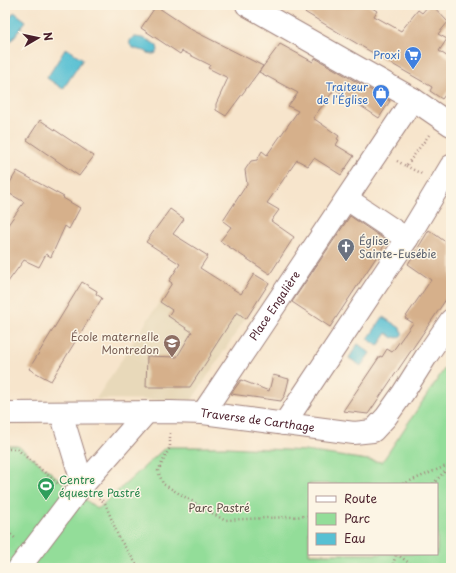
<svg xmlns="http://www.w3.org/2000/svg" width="456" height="573" font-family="'Playpen Sans',sans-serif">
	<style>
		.built { fill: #e8d9ba }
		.green { fill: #93dd99; stroke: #6e7e62; fill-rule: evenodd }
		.water { fill: #57c0d3; stroke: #50707f }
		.building { fill: #d6b08b }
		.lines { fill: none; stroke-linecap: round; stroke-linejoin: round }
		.minor-casing { stroke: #a0827c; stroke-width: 24 }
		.path { stroke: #a0827c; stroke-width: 2.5; stroke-dasharray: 1 3; stroke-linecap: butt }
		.minor { stroke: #fff; stroke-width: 22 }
		.labels { text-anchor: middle; stroke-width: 3; stroke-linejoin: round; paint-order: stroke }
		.shop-label { font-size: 11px; fill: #366cbe; stroke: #fcf5e5; text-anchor: end }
		.worship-label { font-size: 11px; fill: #5b616d; stroke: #fcf5e5; text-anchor: start }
		.street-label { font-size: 11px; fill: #4a1f2b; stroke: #fcf5e5 }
		.education-label { font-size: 11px; fill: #785e54; stroke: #fcf5e5; text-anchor: end }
		.leisure-label { font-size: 11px; fill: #27864d; stroke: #fcf5e5; text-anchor: start }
		.park-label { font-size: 11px; fill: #5c4e46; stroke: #fcf5e5 }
	</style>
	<rect width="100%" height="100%" fill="#fcf5e5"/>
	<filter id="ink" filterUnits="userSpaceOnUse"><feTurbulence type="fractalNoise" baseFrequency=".025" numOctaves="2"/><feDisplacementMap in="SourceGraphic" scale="8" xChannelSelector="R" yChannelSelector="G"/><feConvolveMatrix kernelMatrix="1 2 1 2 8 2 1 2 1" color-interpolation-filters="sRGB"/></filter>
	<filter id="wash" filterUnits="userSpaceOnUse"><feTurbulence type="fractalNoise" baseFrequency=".012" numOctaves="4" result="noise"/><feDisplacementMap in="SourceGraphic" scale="16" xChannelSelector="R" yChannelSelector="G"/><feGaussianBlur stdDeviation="0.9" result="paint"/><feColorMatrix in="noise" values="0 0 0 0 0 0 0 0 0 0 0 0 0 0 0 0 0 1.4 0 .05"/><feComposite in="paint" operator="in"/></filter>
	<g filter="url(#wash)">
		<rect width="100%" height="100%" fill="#f7e5cc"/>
		<path class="built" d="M 181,269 L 247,316 L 192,400 L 96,399 Z"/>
		<path class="green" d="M 451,359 L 451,568 L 5,568 L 5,446 L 18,446 L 76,493 L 98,509 L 166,447 L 227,447 L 305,451 L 382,462 ZM 309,484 L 437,484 L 437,554 L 309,554 Z"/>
		<path class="water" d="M 14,12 L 26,21 L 8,45 L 5,42 L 5,25 Z
			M 133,37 C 142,37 150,40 157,46 L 158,51 C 154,56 150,54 145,51 C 138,50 123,47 133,37 Z
			M 66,48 L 83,59 L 63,89 L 47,78 Z
			M 383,317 L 400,328 L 400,329 L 402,332 L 402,335 L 398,338 L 394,337 L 393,338 L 387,333 L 378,346 L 368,339 Z
			M 358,344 L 370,353 L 361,366 L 349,358 Z"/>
		<g id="blocks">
			<path class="building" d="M 293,5 L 367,5 L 377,11 L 374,16 L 401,31 L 418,10 L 422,13 L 429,5 L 432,5 L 448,22 L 438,34 L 447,39 L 439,51 L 451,59 L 451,87 L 442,99 L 430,91 L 432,87 L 361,46 Z
				M 156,6 L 192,30 L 263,66 L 226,116 L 216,110 L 216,104 L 228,78 L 208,68 L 210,65 L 182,51 L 180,54 L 141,28 Z
				M 280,44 L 313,62 L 315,58 L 390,101 L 379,118 L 335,89 L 313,118 L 339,136 L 337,139 L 339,140 L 336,145 L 354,156 L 341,175 L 314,158 L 308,166 L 297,160 L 267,203 L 279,210 L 271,221 L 294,237 L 270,274 L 220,241 L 231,227 L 223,221 L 247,184 L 245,170 L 251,161 L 257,160 L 262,151 L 267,155 L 298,111 L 288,106 L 298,93 L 259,72 Z
				M 40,120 L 94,156 L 79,176 L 27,140 Z
				M 17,171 L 64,197 L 63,198 L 80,208 L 69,229 L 65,226 L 51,257 L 46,254 L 39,267 L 24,260 L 5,286 L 5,229 L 24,202 L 5,191 Z
				M 170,209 L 184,219 L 173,234 L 208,256 L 200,268 L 241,294 L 254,274 L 269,283 L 246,319 L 237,312 L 210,354 L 211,355 L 190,387 L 146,387 L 147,356 L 177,357 L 192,332 L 168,316 L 172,310 L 160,302 L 172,283 L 169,281 L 180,264 L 146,242 Z
				M 350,216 L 387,241 L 330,327 L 292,302 Z
				M 429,230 L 451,246 L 451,292 L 368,414 L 343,411 L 380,356 L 382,357 L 387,349 L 392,352 L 413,323 L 405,318 L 431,280 L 408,264 Z
				M 82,282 L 97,291 L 96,294 L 102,298 L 51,381 L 29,369 Z
				M 273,375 L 289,379 L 285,395 L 281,401 L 231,394 L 241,380 L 269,391 Z"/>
		</g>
	</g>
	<g filter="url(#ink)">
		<use href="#blocks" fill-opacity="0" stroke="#a0827c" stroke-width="1"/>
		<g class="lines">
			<defs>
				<g id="minor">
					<path d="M 247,5 L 413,99 L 451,125"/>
					<path d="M 347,199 L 407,239"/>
					<path id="s1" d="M 5,413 L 170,412 L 203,413 L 354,433 L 373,431 L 386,417 L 403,393 L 427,355 L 451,320"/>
					<path d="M 61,413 L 83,485"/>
					<path id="s2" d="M 203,413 L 413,99"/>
					<path d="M 284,424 L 407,239 L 451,166"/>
					<path d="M 19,568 L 76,493 L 146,413"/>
				</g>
			</defs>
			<use href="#minor" class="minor-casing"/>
			<path class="path" d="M 397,161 L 406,166 L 429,135
				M 406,166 L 422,174
				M 170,433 L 170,447 L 158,471 L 163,484 L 224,520 L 309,516
				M 5,449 L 17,449 L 58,484
				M 403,484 L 451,464
				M 433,484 L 443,473 L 451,468
				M 99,498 L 105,503 L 119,538 L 139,568
				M 5,529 L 16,539
				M 397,554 L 409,563 L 418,568
				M 392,568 L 396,554"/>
			<use href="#minor" class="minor"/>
		</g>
	</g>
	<defs>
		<symbol id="supermarket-pin" viewBox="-11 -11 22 30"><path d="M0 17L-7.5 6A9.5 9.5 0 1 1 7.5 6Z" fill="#3f7fe0" stroke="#fcf5e5"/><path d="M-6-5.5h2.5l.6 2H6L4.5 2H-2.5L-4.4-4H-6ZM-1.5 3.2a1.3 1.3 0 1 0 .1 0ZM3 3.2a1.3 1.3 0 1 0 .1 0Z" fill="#fff"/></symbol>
		<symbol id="shop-pin" viewBox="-11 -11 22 30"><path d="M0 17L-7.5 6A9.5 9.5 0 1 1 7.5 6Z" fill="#3f7fe0" stroke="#fcf5e5"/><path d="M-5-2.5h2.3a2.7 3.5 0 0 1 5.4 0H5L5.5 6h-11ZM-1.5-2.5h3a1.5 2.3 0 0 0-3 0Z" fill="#fff"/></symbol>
		<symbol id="church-pin" viewBox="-11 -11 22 30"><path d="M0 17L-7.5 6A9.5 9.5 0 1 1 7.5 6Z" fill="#6b7280" stroke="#fcf5e5"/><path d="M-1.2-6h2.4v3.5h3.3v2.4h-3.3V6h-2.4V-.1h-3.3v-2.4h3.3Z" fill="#fff"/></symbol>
		<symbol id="school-pin" viewBox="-11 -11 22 30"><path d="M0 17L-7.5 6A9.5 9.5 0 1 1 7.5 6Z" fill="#8d6e63" stroke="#fcf5e5"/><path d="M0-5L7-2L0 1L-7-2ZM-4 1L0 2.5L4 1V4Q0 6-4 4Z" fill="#fff"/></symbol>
		<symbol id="stadium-pin" viewBox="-11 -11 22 30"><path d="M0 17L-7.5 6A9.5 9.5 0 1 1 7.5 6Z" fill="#2e9e5b" stroke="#fcf5e5"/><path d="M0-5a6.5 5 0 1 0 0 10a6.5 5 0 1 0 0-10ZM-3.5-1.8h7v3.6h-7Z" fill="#fff"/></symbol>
	</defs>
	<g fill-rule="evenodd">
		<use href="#supermarket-pin" x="403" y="45" width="20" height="27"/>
		<use href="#shop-pin" x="371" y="83" width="20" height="27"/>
		<use href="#church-pin" x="336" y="237" width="20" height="27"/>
		<use href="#school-pin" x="162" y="333" width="20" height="27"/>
		<use href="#stadium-pin" x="36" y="476" width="20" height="27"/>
	</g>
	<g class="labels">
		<g class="shop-label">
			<text x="400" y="59">Proxi</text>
			<text x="368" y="91">Traiteur<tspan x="368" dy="13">de l'Église</tspan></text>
		</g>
		<g class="worship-label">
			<text x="359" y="245">Église<tspan x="359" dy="13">Sainte-Eusébie</tspan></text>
		</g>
		<g class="street-label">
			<text dy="4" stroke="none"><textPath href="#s2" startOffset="129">Place Engalière</textPath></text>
			<text dy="4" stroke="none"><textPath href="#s1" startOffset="253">Traverse de Carthage</textPath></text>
		</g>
		<g class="education-label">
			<text x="159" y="341">École maternelle<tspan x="159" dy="13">Montredon</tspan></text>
		</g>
		<g class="leisure-label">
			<text x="59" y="484">Centre<tspan x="59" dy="13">équestre Pastré</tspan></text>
		</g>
		<g class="park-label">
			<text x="219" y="512">Parc Pastré</text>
		</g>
	</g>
	<rect width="456" height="573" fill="none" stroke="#fcf5e5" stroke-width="20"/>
	<rect x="308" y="483" width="130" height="72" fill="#fcf5e5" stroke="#b59f9b"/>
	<rect x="316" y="496" width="20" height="6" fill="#ffffff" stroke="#b59f9b"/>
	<text x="344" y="503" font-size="12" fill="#4a1f2b">Route</text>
	<rect x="316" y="513" width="20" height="12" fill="#93dd99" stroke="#b59f9b"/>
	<text x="344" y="523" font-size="12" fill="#4a1f2b">Parc</text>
	<rect x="316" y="533" width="20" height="12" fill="#57c0d3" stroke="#b59f9b"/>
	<text x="344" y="543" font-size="12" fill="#4a1f2b">Eau</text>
	<g transform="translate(38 38) rotate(81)" stroke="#fcf5e5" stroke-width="3" paint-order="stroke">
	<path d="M0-3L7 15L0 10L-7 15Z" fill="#4a1f2b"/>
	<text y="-6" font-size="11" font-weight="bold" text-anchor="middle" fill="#4a1f2b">N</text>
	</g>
</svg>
